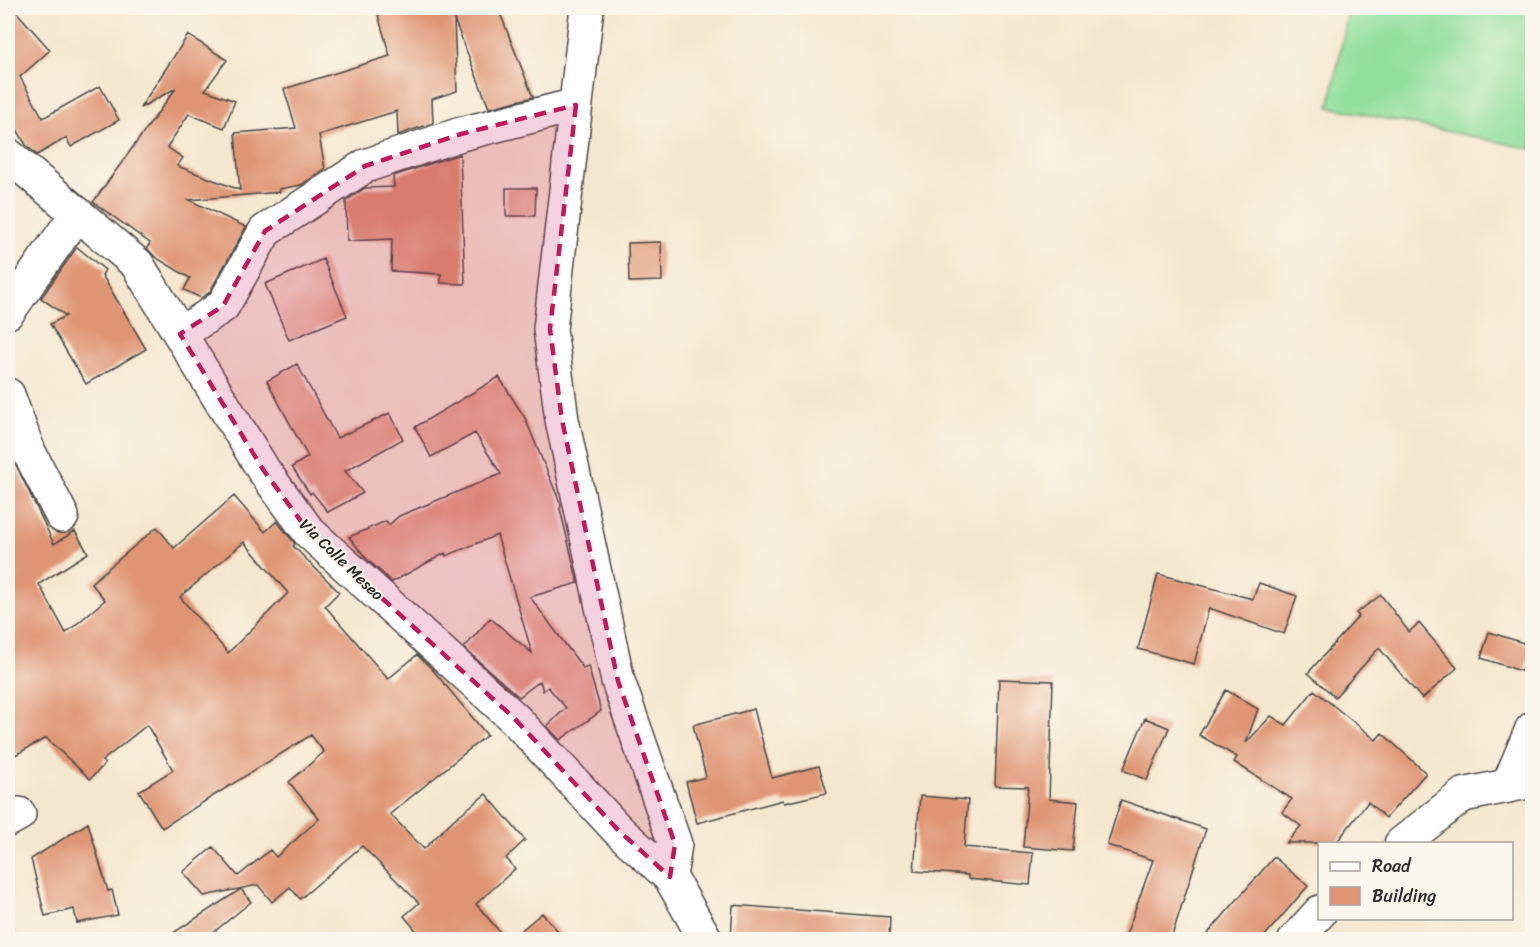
<svg xmlns="http://www.w3.org/2000/svg" width="1540" height="947" font-family="Sriracha,sans-serif">
	<style>
		.pitch { fill: #92df9c; stroke: #5e8564; stroke-width: 1.5 }
		.building { fill: #df9573; fill-rule: evenodd }
		.lines { fill: none; stroke-linecap: round; stroke-linejoin: round }
		.minor-casing { stroke: #494744; stroke-width: 36 }
		.tertiary-casing { stroke: #494744; stroke-width: 36 }
		.minor { stroke: #fff; stroke-width: 33 }
		.tertiary { stroke: #fff; stroke-width: 33 }
		.marked { fill: #c2185b; fill-opacity: 0.2; stroke: #c2185b; stroke-width: 4.5; stroke-dasharray: 12 8; stroke-linejoin: round }
		.labels { text-anchor: middle; stroke-width: 4.5; stroke-linejoin: round; paint-order: stroke }
		.street-label { font-size: 16px; fill: #2b2b2b; stroke: #fbf7ec }
	</style>
	<rect width="100%" height="100%" fill="#fbf7ec"/>
	<filter id="ink" filterUnits="userSpaceOnUse"><feTurbulence type="fractalNoise" baseFrequency=".0167" numOctaves="2"/><feDisplacementMap in="SourceGraphic" scale="12" xChannelSelector="R" yChannelSelector="G"/><feConvolveMatrix kernelMatrix="1 2 1 2 8 2 1 2 1" color-interpolation-filters="sRGB"/></filter>
	<filter id="wash" filterUnits="userSpaceOnUse"><feTurbulence type="fractalNoise" baseFrequency=".008" numOctaves="4" result="noise"/><feDisplacementMap in="SourceGraphic" scale="24" xChannelSelector="R" yChannelSelector="G"/><feGaussianBlur stdDeviation="1.35" result="paint"/><feColorMatrix in="noise" values="0 0 0 0 0 0 0 0 0 0 0 0 0 0 0 0 0 1.4 0 .05"/><feComposite in="paint" operator="in"/></filter>
	<g filter="url(#wash)">
		<rect width="100%" height="100%" fill="#f4e7cf"/>
		<path class="pitch" d="M 1349,8 L 1532,8 L 1532,149 L 1329,107 Z"/>
		<g id="blocks">
			<path class="building" d="M 8,8 L 13,8 L 50,50 L 20,77 L 43,118 L 100,86 L 119,120 L 71,147 L 66,138 L 37,155 L 26,145 L 8,114 Z
				M 403,8 L 498,8 L 533,97 L 489,108 L 454,19 L 457,91 L 432,99 L 433,123 L 398,135 L 397,111 L 319,135 L 325,169 L 301,185 L 279,189 L 280,192 L 189,200 L 246,227 L 209,293 L 201,298 L 184,290 L 190,278 L 155,257 L 147,248 L 150,243 L 93,202 L 176,88 L 140,108 L 188,35 L 227,60 L 205,90 L 235,101 L 224,128 L 189,114 L 167,147 L 183,158 L 177,166 L 240,190 L 235,133 L 296,128 L 284,89 L 390,56 L 378,15 Z
				M 460,154 L 465,284 L 441,283 L 441,274 L 391,271 L 392,239 L 347,241 L 346,201 L 365,188 L 394,187 L 393,176 Z
				M 506,188 L 536,188 L 535,216 L 506,216 Z
				M 661,242 L 662,281 L 629,282 L 628,243 Z
				M 77,247 L 105,270 L 102,275 L 146,349 L 86,384 L 50,324 L 66,316 L 41,298 Z
				M 323,259 L 347,316 L 289,340 L 265,284 Z
				M 297,364 L 337,438 L 390,413 L 403,439 L 345,471 L 363,493 L 328,512 L 312,492 L 310,494 L 292,467 L 308,457 L 267,381 Z
				M 499,377 L 525,418 L 561,505 L 560,509 L 578,583 L 530,597 L 583,668 L 588,666 L 601,711 L 560,740 L 547,726 L 566,708 L 548,687 L 543,691 L 540,681 L 519,697 L 464,648 L 490,618 L 532,653 L 497,535 L 446,556 L 445,553 L 392,582 L 367,559 L 349,537 L 386,521 L 389,525 L 399,516 L 501,474 L 475,433 L 431,457 L 415,427 Z
				M 8,448 L 54,544 L 75,531 L 88,553 L 39,584 L 66,633 L 105,600 L 91,583 L 157,527 L 174,548 L 234,496 L 265,532 L 277,521 L 295,544 L 293,546 L 339,592 L 325,606 L 388,679 L 417,655 L 432,669 L 487,735 L 390,814 L 424,849 L 453,820 L 486,794 L 525,840 L 506,858 L 515,869 L 476,904 L 506,939 L 423,939 L 404,916 L 419,903 L 362,846 L 300,899 L 290,887 L 272,902 L 258,885 L 204,896 L 183,872 L 213,847 L 238,876 L 270,850 L 276,857 L 319,819 L 289,782 L 324,752 L 311,735 L 162,828 L 139,791 L 173,770 L 147,725 L 102,761 L 105,764 L 90,779 L 46,738 L 8,759 ZM 244,542 L 288,593 L 228,653 L 180,597 Z
				M 1158,574 L 1253,599 L 1259,583 L 1297,596 L 1284,634 L 1209,608 L 1194,664 L 1138,649 Z
				M 1381,595 L 1409,632 L 1419,623 L 1457,668 L 1422,699 L 1379,648 L 1335,697 L 1308,673 L 1359,616 L 1356,613 Z
				M 1489,632 L 1533,646 L 1524,672 L 1481,658 Z
				M 999,679 L 1053,681 L 1049,799 L 1078,802 L 1073,851 L 1023,847 L 1028,787 L 995,786 Z
				M 1226,690 L 1258,709 L 1246,743 L 1271,716 L 1286,725 L 1314,690 L 1376,740 L 1382,733 L 1426,773 L 1386,818 L 1368,802 L 1336,843 L 1286,843 L 1301,826 L 1282,812 L 1292,799 L 1234,762 L 1237,757 L 1199,735 Z
				M 754,709 L 772,778 L 819,766 L 827,793 L 784,803 L 783,800 L 697,823 L 686,782 L 706,777 L 693,725 Z
				M 1145,718 L 1169,728 L 1147,780 L 1123,770 Z
				M 920,796 L 968,800 L 964,847 L 1033,853 L 1030,885 L 968,879 L 968,875 L 914,871 Z
				M 1121,800 L 1206,829 L 1171,939 L 1140,939 L 1126,935 L 1153,860 L 1107,845 Z
				M 88,823 L 108,891 L 112,890 L 118,915 L 77,923 L 74,909 L 45,916 L 31,859 Z
				M 1274,857 L 1308,886 L 1262,939 L 1203,939 Z
				M 241,889 L 251,902 L 205,939 L 164,939 Z
				M 733,905 L 890,917 L 889,939 L 731,939 Z
				M 542,913 L 565,939 L 511,939 Z"/>
		</g>
	</g>
	<g filter="url(#ink)">
		<use href="#blocks" fill-opacity="0" stroke="#494744" stroke-width="1.5"/>
		<g class="lines">
			<defs>
				<path id="minor" d="M 587,8 L 550,329 L 562,420 L 618,681 L 675,844 L 670,877
					M 8,155 L 137,264 L 264,471 L 309,532 L 514,718 L 618,830 L 670,877 L 706,940
					M 8,312 L 77,214
					M 180,334 L 223,306 L 265,231 L 365,166 L 461,134 L 576,105
					M 8,395 L 28,450 L 62,516
					M 1508,786 L 1532,729
					M 8,820 L 19,814"/>
				<path id="tertiary" d="M 1401,844 L 1463,795 L 1532,781
					M 1295,940 L 1320,912"/>
			</defs>
			<use href="#minor" class="minor-casing"/>
			<use href="#tertiary" class="tertiary-casing"/>
			<use href="#minor" class="minor"/>
			<use href="#tertiary" class="tertiary"/>
		</g>
	</g>
	<path class="marked" d="M 576,105 L 550,329 L 562,420 L 618,681 L 675,844 L 670,877 L 618,830 L 514,718 L 309,532 L 264,471 L 180,334 L 223,306 L 265,231 L 365,166 L 461,134 Z"/>
	<g class="labels">
		<g class="street-label">
			<text transform="translate(342 559) rotate(44)" y="6">Via Colle Meseo</text>
		</g>
	</g>
	<rect width="1540" height="947" fill="none" stroke="#fbf7ec" stroke-width="30"/>
	<rect x="1318" y="842" width="195" height="78" fill="#fbf7ec" stroke="#a8a59f" stroke-width="1.5"/>
	<rect x="1330" y="862" width="30" height="9" fill="#ffffff" stroke="#a8a59f" stroke-width="1.5"/>
	<text x="1372" y="872" font-size="18" fill="#2b2b2b">Road</text>
	<rect x="1330" y="887" width="30" height="18" fill="#df9573" stroke="#a8a59f" stroke-width="1.5"/>
	<text x="1372" y="902" font-size="18" fill="#2b2b2b">Building</text>
</svg>
